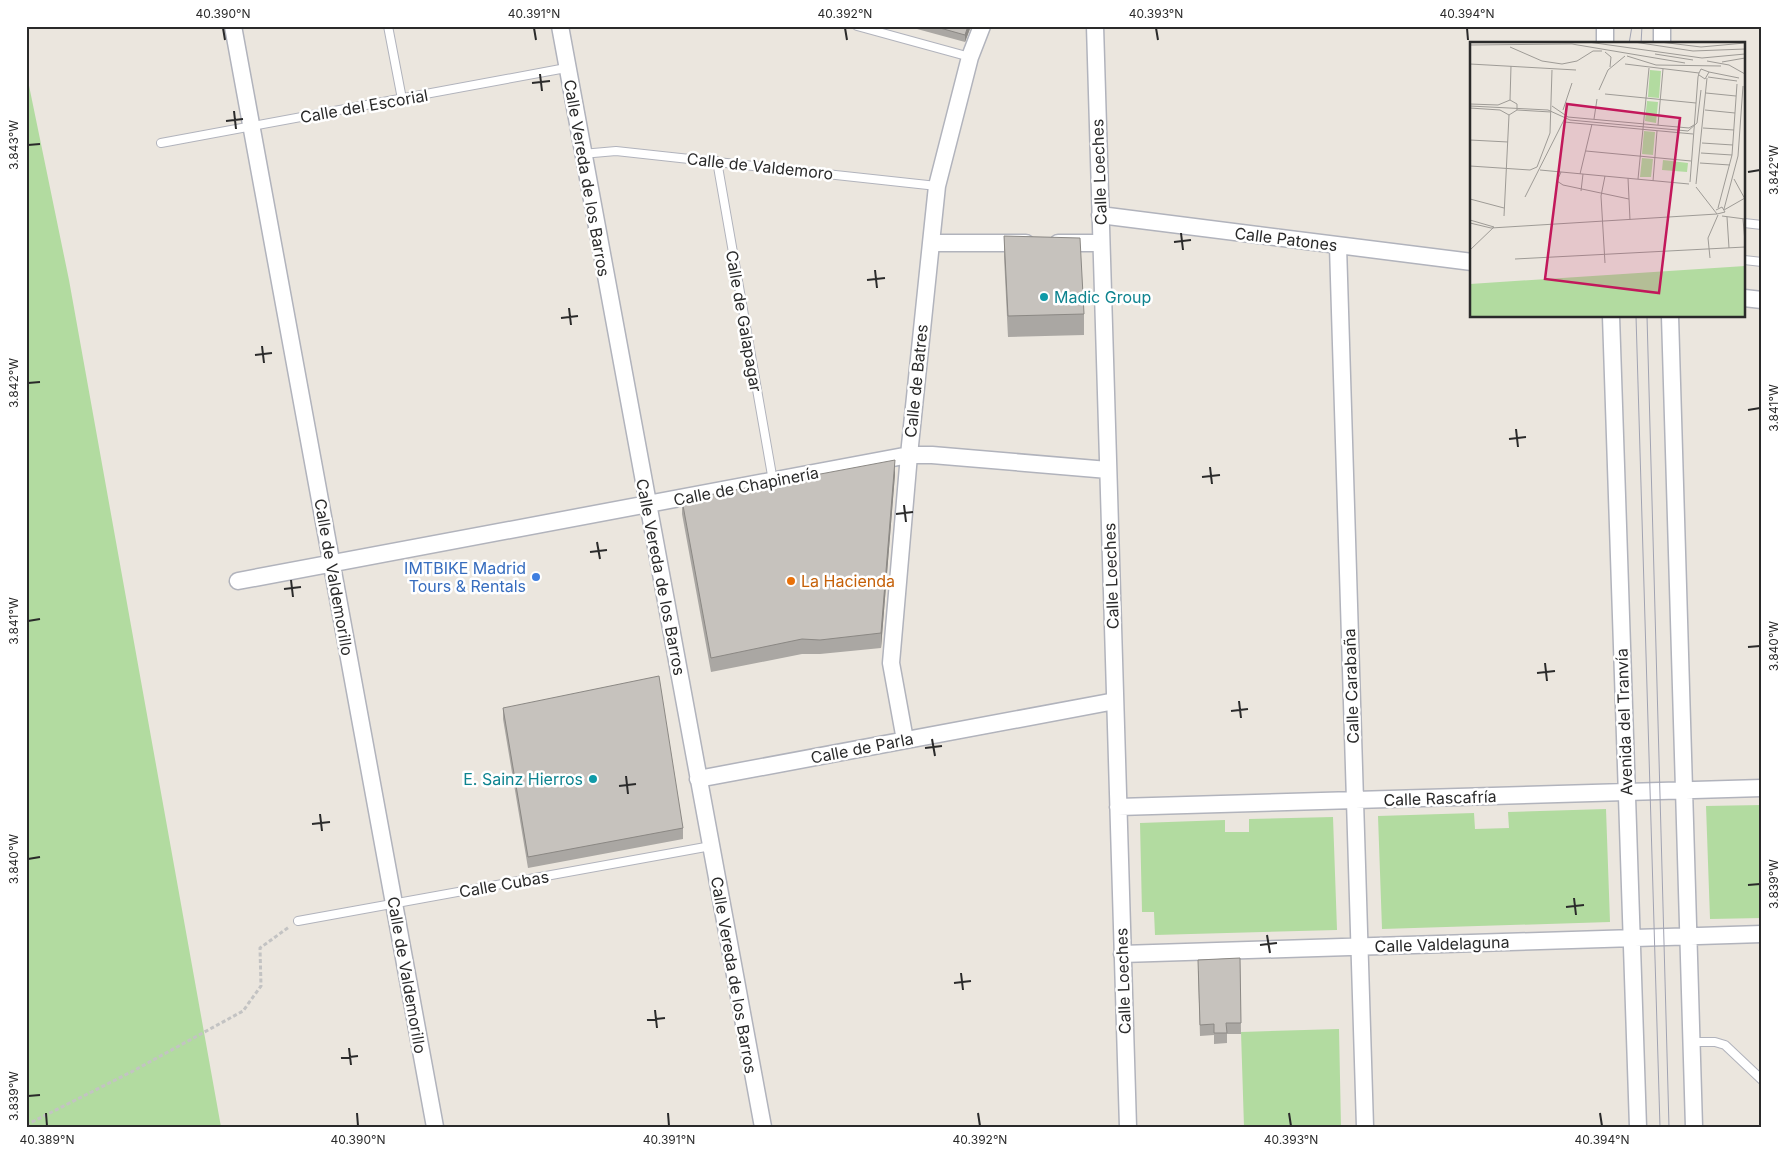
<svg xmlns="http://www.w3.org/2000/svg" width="1788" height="1153" font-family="Inter,sans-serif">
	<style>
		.green { fill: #b2dba0 }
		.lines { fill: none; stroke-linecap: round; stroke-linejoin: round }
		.lane-casing { stroke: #b1b3bc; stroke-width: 10 }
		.street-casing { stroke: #b1b3bc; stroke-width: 19 }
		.path { stroke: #c3c3c3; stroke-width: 3; stroke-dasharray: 4 2.5; stroke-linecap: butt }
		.lane { stroke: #fff; stroke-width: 8 }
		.street { stroke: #fff; stroke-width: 16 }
		.tram { stroke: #a1a3b2; stroke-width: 1 }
		.wall { fill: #aaa7a3 }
		.shaded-wall { fill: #8b8884 }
		.building { fill: #c6c2bd; stroke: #8b8884 }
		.ticks { fill: none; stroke: #2a2a2a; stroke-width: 2 }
		.culture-dot { fill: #0f9aa8; stroke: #fff; stroke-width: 2 }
		.shop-dot { fill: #3f7fe0; stroke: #fff; stroke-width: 2 }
		.food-dot { fill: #e8710a; stroke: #fff; stroke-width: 2 }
		.labels { text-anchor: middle; stroke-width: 5; stroke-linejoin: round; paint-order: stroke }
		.street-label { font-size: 16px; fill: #2a2a2a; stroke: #fff }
		.culture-label { font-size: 16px; fill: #0d838f; stroke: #fff; text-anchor: start }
		.shop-label { font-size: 16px; fill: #366cbe; stroke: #fff; text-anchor: end }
		.food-label { font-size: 16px; fill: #c56008; stroke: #fff; text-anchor: start }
		.inset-road { fill: none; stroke: #9e9b96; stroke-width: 1 }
		.view { fill: #c2185b; fill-opacity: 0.15; stroke: #c2185b; stroke-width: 2.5 }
		.inset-edge { fill: none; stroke: #2a2a2a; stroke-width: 2.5 }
		.neatline { fill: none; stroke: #2a2a2a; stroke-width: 2 }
		.ticks-label { font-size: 12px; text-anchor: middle; fill: #2a2a2a }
	</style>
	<rect width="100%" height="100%" fill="#ebe6de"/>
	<path class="green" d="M 26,71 L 69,280 L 221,1127 L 26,1127 Z
		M 1762,805 L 1762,918 L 1710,919 L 1706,806 Z
		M 1606,809 L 1610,922 L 1382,929 L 1378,816 L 1474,813 L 1475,829 L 1509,828 L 1508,812 Z
		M 1333,817 L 1337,930 L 1155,935 L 1154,912 L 1142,912 L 1140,823 L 1225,820 L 1225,832 L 1249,832 L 1249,819 Z
		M 1339,1029 L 1341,1127 L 1244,1127 L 1241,1032 Z"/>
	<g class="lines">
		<defs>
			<path id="lane" d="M 388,26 L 402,99
				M 857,26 L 970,57
				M 161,143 L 566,68
				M 582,154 L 616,151 L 937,186
				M 717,161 L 773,481
				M 1744,223 L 1762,225
				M 1744,260 L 1762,262
				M 298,921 L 711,846
				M 1691,1042 L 1715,1042 L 1725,1045 L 1762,1080"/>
			<path id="street" d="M 233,26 L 435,1127
				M 560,26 L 763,1127
				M 1095,26 L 1128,1127
				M 1605,26 L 1605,44
				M 1662,26 L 1662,44
				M 1100,215 L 1472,262
				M 931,243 L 1026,243
				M 1058,243 L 1101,243
				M 1338,246 L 1365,1127
				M 1744,298 L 1762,300
				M 1611,316 L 1638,1127
				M 1670,316 L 1694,1127
				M 238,581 L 909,455 L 932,455 L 1108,470
				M 905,740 L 891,663 L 909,455 L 931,243 L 937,186 L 970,57 L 982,26
				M 698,779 L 1115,701
				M 1118,807 L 1762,788
				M 1122,954 L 1762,934"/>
		</defs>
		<use href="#lane" class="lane-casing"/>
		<use href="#street" class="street-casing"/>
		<path class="path" d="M 26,1125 L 133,1071 L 243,1011 L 261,986 L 260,948 L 289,927"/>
		<use href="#lane" class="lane"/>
		<use href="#street" class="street"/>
		<path class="tram" d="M 1629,44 L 1632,26
			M 1641,44 L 1642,26
			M 1636,316 L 1660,1127
			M 1647,316 L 1669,1127"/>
	</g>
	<path class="wall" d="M 906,26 L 971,26 L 965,42 Z
		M 1004,236 L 1084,314 L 1084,335 L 1008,337 L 1004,257 Z
		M 895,474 L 881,648 L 820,654 L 802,654 L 711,672 L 682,514 L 682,500 Z
		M 503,708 L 683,828 L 683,839 L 528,868 L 503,719 Z
		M 1240,958 L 1241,1034 L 1227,1034 L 1227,1043 L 1214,1044 L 1214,1035 L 1200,1036 L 1198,971 Z"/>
	<path class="shaded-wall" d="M 968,26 L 971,26 L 965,42 L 965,35 Z
		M 895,460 L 895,474 L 881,648 L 881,633 Z"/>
	<path class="building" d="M 933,26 L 968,26 L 965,35 Z
		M 1004,236 L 1080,238 L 1084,314 L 1008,316 Z
		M 895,460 L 881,633 L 820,640 L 802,639 L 711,658 L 682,500 Z
		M 659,676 L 683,828 L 528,857 L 503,708 Z
		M 1240,958 L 1241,1023 L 1226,1023 L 1227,1033 L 1214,1033 L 1214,1024 L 1200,1025 L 1198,960 Z"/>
	<path class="ticks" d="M 223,28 L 225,40M 534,28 L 536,40M 845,28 L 847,40M 1156,28 L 1158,40M 1467,28 L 1468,40M 540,74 L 542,91M 532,83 L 550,81M 234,111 L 236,129M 226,121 L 243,119M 28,145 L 40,144M 1748,172 L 1760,170M 1181,233 L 1183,250M 1174,242 L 1191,240M 875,270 L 877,288M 867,280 L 885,278M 569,308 L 571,325M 561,318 L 578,316M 262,346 L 264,363M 255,355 L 272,353M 28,383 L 40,382M 1748,410 L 1760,408M 1516,429 L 1518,447M 1509,439 L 1526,437M 1210,467 L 1212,484M 1202,477 L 1220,475M 904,505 L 906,522M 896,514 L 913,512M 597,542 L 600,559M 590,552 L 607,550M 291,580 L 293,597M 284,589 L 301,587M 28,621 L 40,619M 1748,647 L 1760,646M 1545,663 L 1547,681M 1537,673 L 1555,671M 1239,701 L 1241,718M 1231,711 L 1248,709M 932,739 L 935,756M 925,748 L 942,746M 626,776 L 628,794M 619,786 L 636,784M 320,814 L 322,831M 312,824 L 330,822M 28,859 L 40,857M 1748,885 L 1760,884M 1574,898 L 1576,915M 1566,907 L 1584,905M 1267,935 L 1270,953M 1260,945 L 1277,943M 961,973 L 963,990M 954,983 L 971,981M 655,1010 L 657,1028M 647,1020 L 665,1018M 349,1048 L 351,1065M 341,1058 L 358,1056M 28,1096 L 40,1095M 46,1113 L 47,1126M 357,1113 L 358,1126M 668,1113 L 669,1126M 978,1113 L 980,1126M 1289,1113 L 1291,1126M 1600,1113 L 1602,1126"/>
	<g class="culture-dot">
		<circle cx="1044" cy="297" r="5"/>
		<circle cx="593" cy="779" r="5"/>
	</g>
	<circle class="shop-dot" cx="536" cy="577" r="5"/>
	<circle class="food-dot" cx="791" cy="581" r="5"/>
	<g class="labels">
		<g class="street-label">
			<text transform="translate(364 106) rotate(-10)" y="6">Calle del Escorial</text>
			<text transform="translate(760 166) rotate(6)" y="6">Calle de Valdemoro</text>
			<text transform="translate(1099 172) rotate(-92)" y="6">Calle Loeches</text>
			<text transform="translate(587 178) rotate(80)" y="6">Calle Vereda de los Barros</text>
			<text transform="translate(1286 239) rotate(7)" y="6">Calle Patones</text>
			<text transform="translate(744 321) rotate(80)" y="6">Calle de Galapagar</text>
			<text transform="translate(916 381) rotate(-84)" y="6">Calle de Batres</text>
			<text transform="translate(746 486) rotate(-11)" y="6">Calle de Chapinería</text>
			<text transform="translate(1111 576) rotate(-92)" y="6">Calle Loeches</text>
			<text transform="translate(334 577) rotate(80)" y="6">Calle de Valdemorillo</text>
			<text transform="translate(661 577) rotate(79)" y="6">Calle Vereda de los Barros</text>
			<text transform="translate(1351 686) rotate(-92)" y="6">Calle Carabaña</text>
			<text transform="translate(1624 722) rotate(-92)" y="6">Avenida del Tranvía</text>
			<text transform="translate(862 748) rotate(-11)" y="6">Calle de Parla</text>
			<text transform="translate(1440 798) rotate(-2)" y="6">Calle Rascafría</text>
			<text transform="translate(504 884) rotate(-10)" y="6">Calle Cubas</text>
			<text transform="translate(1442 944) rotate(-2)" y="6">Calle Valdelaguna</text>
			<text transform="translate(407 975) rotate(80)" y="6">Calle de Valdemorillo</text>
			<text transform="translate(734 975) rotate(80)" y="6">Calle Vereda de los Barros</text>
			<text transform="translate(1123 981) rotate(-92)" y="6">Calle Loeches</text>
		</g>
		<g class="culture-label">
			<text x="1054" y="303">Madic Group</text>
			<text x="583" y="785" text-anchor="end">E. Sainz Hierros</text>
		</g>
		<g class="shop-label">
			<text x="526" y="574">IMTBIKE Madrid<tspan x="526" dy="18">Tours &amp; Rentals</tspan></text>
		</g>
		<g class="food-label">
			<text x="801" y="587">La Hacienda</text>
		</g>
	</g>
	<g transform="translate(1470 42)">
		<rect width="275" height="275" fill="#ebe6de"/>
		<path d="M 180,28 L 191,29 L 189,56 L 178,55 ZM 177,59 L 188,60 L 186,81 L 175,79 ZM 174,89 L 185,90 L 183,113 L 172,112 ZM 172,116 L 183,117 L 181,135 L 170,135 ZM 193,118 L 218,121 L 217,130 L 192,128 ZM 275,224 L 275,275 L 0,275 L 0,242 Z" fill="#b2dba0"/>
		<path class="inset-road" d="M 118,0 L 232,16 L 275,12M 164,0 L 223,9 L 275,7M 190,0 L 231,5 L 275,1M 0,3 L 102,2 L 215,21M 40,5 L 72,19 L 92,22 L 107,19 L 123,9 L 132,9M 135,10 L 141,15 L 140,25M 185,12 L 223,18M 157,14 L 186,23 L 251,24M 237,19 L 259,23 L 275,32M 252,20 L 275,16M 0,22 L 106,28M 155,22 L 229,31M 239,30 L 269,36M 238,35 L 267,39M 129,48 L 138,28 L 155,14M 236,51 L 266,54M 135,52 L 226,61M 40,58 L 41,24M 0,62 L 28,63 L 40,58 L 47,62 L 47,68M 0,64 L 78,68 L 100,78 L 218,89 L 227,81 L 231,48M 82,64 L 98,75 L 219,86 L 224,83M 0,66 L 30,68 L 39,73 L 47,68M 47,68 L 81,70M 93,68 L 102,41M 235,68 L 265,71M 124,77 L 127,57M 94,80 L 223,92M 188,83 L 193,27M 233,86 L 264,88M 0,98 L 38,100M 232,101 L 263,103M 116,109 L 221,119M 231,111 L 262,113M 230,121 L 260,123M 0,124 L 60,128 L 67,125 L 80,91 L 82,28M 70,128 L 219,142M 91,130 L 87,139 L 93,143 L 159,157M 110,132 L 122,82M 135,134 L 131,154 L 135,221M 158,136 L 160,178M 168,137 L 179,26M 264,137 L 275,157M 183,139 L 187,89M 220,140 L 228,35 L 229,31 L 231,27 L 239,30 L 235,37 L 229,33M 226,142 L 237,36M 226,145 L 247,172 L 255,170 L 252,165 L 246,168M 111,149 L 113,132M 55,155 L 96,74M 0,157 L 34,166M 248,166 L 262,113 L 267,42M 254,167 L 268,114 L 273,44M 254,168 L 275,156M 34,174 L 39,73M 252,174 L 275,177M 257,175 L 259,206M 273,177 L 275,200M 0,178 L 24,185M 0,181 L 21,186 L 247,172M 0,208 L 24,185M 240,216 L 238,196 L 248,173M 45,217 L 275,205"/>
		<path class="view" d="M 97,62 L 210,76 L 189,251 L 75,237 Z"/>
		<rect width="275" height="275" class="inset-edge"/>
	</g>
	<rect width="1788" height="1153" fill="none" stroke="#ffffff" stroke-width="55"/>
	<rect x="28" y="28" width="1732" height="1098" class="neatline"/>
	<g class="ticks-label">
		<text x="223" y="18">40.390°N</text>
		<text x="534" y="18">40.391°N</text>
		<text x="845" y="18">40.392°N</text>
		<text x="1156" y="18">40.393°N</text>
		<text x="1467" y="18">40.394°N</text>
		<text transform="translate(14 145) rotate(-90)" y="4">3.843°W</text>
		<text transform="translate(1774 170) rotate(-90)" y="4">3.842°W</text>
		<text transform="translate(14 383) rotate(-90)" y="4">3.842°W</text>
		<text transform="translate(1774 408) rotate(-90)" y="4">3.841°W</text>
		<text transform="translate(14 621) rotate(-90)" y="4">3.841°W</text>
		<text transform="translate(1774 646) rotate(-90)" y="4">3.840°W</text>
		<text transform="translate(14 859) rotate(-90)" y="4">3.840°W</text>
		<text transform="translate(1774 884) rotate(-90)" y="4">3.839°W</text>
		<text transform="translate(14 1096) rotate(-90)" y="4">3.839°W</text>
		<text x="47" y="1144">40.389°N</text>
		<text x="358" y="1144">40.390°N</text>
		<text x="669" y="1144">40.391°N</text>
		<text x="980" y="1144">40.392°N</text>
		<text x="1291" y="1144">40.393°N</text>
		<text x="1602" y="1144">40.394°N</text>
	</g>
</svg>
